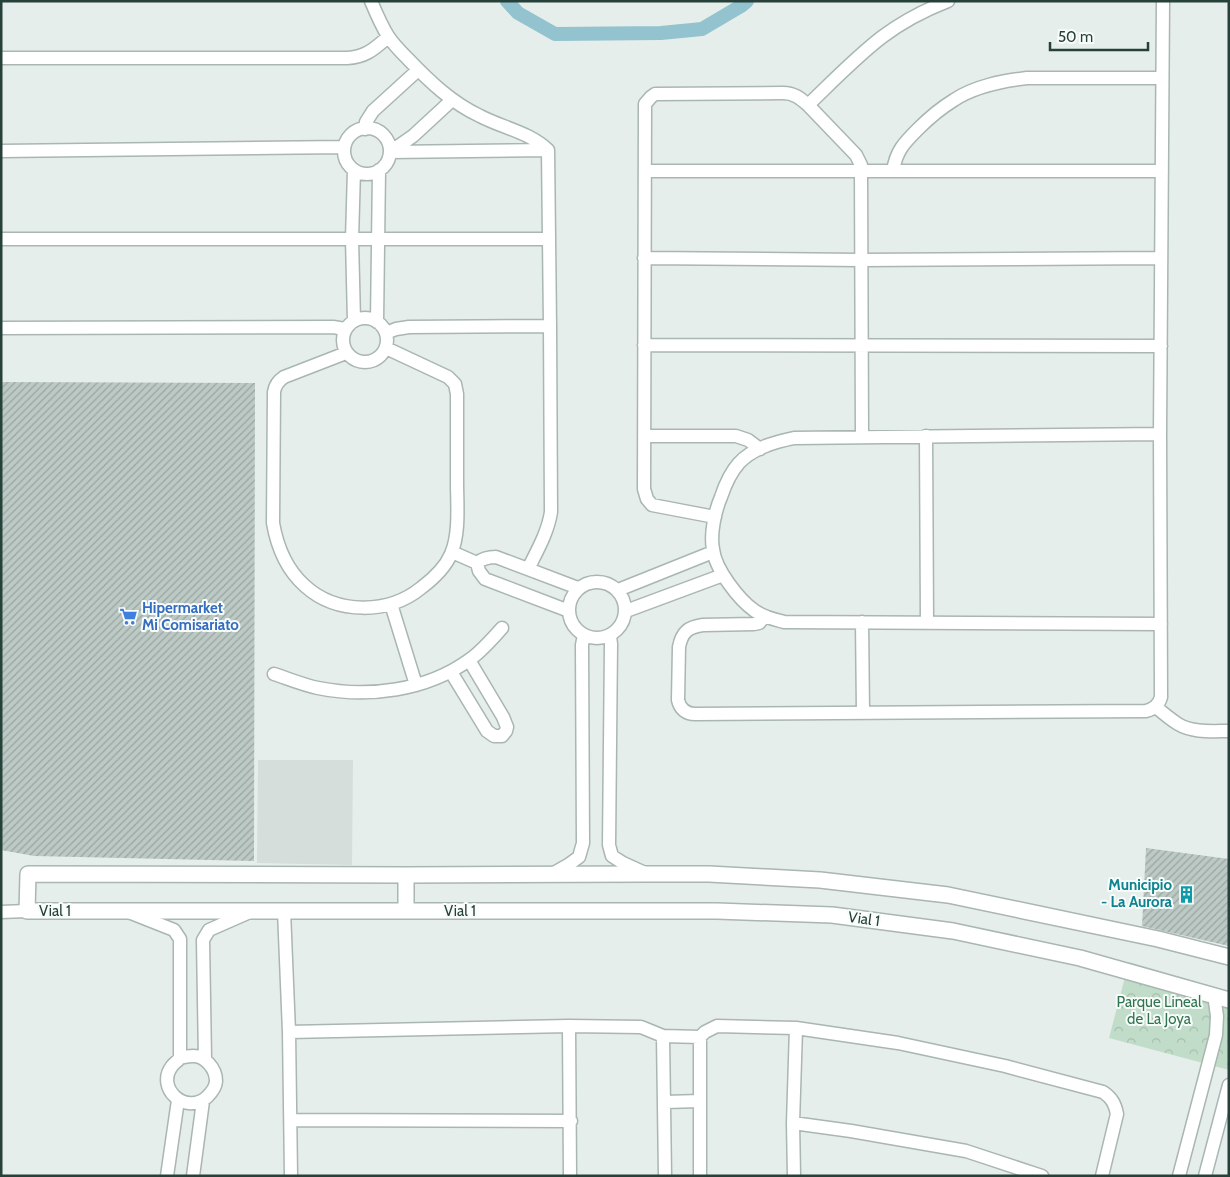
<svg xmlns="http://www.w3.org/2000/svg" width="1230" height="1177" font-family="Cabin,sans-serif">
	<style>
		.built { fill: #d5deda }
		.forest { fill: url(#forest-crowns) }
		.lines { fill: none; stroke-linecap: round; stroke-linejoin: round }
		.canal { stroke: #93c3cf; stroke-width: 14 }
		.building { fill: url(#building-hatch) }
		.minor-casing { stroke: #a9b6b2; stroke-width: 15 }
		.tertiary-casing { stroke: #a9b6b2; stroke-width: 18 }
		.minor { stroke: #fff; stroke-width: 12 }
		.tertiary { stroke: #fff; stroke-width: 15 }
		.labels { text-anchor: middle; stroke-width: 4; stroke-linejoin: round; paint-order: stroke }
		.shop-label { font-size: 15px; font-weight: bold; fill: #366cbe; stroke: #f7fbf9; text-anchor: start }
		.culture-label { font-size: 15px; font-weight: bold; fill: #0d838f; stroke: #f7fbf9; text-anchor: end }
		.street-label { font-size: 15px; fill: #26403a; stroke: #f7fbf9 }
		.park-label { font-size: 15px; fill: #32744f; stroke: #f7fbf9 }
	</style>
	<defs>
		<pattern id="forest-crowns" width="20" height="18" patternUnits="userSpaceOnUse" patternTransform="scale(1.25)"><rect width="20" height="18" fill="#c1ddca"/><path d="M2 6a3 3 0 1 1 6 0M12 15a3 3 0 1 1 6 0" fill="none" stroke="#a6bfae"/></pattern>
		<pattern id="building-hatch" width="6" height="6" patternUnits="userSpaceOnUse" patternTransform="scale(1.25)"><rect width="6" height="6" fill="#bcc9c4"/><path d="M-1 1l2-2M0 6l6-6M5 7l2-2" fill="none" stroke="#99a5a0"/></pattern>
	</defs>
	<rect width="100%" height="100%" fill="#e6eeeb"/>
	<path class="built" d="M 258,760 L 353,760 L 352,865 L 257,863 Z"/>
	<path class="forest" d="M 1129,962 L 1229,991 L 1229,1070 L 1109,1038 Z"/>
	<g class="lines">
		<path class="canal" d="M 507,1 L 518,13 L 555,34 L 661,33 L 702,29 L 741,6 L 747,1"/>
	</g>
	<path class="building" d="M 1,382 L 255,383 L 254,861 L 34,856 L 1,850 Z
		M 1146,848 L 1229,859 L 1229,946 L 1142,926 Z"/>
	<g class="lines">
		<defs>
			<path id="minor" d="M 371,1 C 376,13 381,25 388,36 C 393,44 401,52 408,59 C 429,81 452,103 480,116 C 503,128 529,132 548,150 L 550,326 L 551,512 C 548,532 537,551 528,569
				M 1,58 L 347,58 C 366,57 374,49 388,37
				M 808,105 C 832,82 856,57 882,37 C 902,22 925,10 948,1
				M344 151a23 23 0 1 1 46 0a23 23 0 1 1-46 0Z
				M 365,129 L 366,122 L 373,111 L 418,70
				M 1,151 L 344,147
				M 390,152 L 548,150
				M 390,152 L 413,136 L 452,100
				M 354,170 L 352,239 L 354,321
				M 645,171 L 1162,171
				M 893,171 C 896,151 904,143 918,129 C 929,118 941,108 954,100 C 975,86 1002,81 1027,78 L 1162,78
				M 1,239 L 549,239
				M 644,258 L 861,260 L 1161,258
				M343 340a22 22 0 1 1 44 0a22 22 0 1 1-44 0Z
				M 377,322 L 379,170
				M 1,328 L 333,327 L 345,329
				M 386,333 L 396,329 L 409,327 L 550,326
				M 644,345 L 1161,346
				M 346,353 L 284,377 C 278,381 275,385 274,392 L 273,523 C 277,546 287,570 305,586 C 337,615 389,614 421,588 C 433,579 445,568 451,554 C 460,533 457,504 457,482 C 457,453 457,424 457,394 L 455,384 L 448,377 L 386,348
				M 1160,434 L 794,438 C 775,442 753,448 739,463 C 731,472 725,485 721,497 C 715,511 710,534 713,549 C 715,569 739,600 755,611 C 764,617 773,619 784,622 L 1161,624
				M 644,436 L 736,436 L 748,440 L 760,449
				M 926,436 L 927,623
				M 715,517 L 652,505 L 647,499 L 644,489 L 645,104 L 651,97 L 655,94 L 783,93 C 794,93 800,98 808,105 L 856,155 L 861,165 L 861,171 L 862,437
				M 452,552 L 477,563
				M 477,563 L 479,571 L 485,579 L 569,611
				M 477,563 C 483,558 489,557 496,557 L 578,588
				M569 610a28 28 0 1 1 56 0a28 28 0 1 1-56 0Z
				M 618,590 L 713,552
				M 391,604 L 416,685
				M 626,611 L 723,575
				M 765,616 L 759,623 L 754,624 L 703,625 C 688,627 682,632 679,647 L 678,700 C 680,709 686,714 695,714 L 1146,711 C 1154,709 1159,705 1161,697 L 1160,434 L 1163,1
				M 862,622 L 863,713
				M 610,636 L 611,644 L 609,845 L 612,856 L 623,863 L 645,873
				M 451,672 L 487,731 L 494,736 L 502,736 L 506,731 L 507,727 L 503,717 L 469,660
				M 274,674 C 289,679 303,685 318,688 C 368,698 426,691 469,660 C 481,652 491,640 502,628
				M 1156,707 C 1163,713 1170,719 1178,724 C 1193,733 1212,731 1229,731
				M 552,874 L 568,865 L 579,857 L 583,843 L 582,645 L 584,635
				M 284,911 L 289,1032 L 291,1176
				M 1,912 L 27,911
				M 131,913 L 174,930 L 180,939 L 180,1058 C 178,1061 174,1063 172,1066 C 155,1088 186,1116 207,1097 C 211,1093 216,1087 216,1081 C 216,1068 204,1055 192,1056 C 188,1056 184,1057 180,1058
				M 569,1026 L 570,1176
				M 796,1028 L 793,1123 L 851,1131 L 966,1151 L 1042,1176
				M 289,1032 L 569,1026 L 641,1027 L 663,1036 L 700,1037 L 705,1032 L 717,1026 L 796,1028 L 898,1043 L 1005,1066 L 1103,1092 C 1112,1098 1115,1104 1117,1114 L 1102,1176
				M 663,1036 L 665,1176
				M 700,1037 L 700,1176
				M 205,1059 L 203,940 L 209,930 L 250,912
				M 665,1102 L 700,1101
				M 291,1120 L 571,1121
				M 793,1123 L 794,1176
				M 167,1176 L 178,1100
				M 193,1176 L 203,1101
				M 1179,1176 L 1216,1035 L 1217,1016 L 1214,995
				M 1205,1176 L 1229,1085"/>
			<path id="tertiary" d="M 406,875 L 406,911
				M 1229,957 L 1158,939 L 948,895 L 820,880 L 709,874 L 647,874 L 406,875 L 28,874 L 27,911 L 717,911 L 832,915 L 953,931 L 1080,958 L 1229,1000"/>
		</defs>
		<use href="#minor" class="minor-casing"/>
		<use href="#tertiary" class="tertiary-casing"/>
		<use href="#minor" class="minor"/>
		<use href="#tertiary" class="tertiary"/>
	</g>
	<defs>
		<symbol id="supermarket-bare" viewBox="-9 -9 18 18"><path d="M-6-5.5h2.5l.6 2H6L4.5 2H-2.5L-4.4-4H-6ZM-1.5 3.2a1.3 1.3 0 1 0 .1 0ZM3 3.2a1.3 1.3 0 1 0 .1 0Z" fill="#3f7fe0" stroke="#f7fbf9" stroke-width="2.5" paint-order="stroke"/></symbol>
		<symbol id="building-bare" viewBox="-9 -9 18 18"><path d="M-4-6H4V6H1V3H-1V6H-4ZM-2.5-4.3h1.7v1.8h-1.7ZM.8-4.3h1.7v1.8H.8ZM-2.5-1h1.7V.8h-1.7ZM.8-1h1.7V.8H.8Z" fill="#0f9aa8" stroke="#f7fbf9" stroke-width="2.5" paint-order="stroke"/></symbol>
	</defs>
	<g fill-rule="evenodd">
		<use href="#supermarket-bare" x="116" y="604" width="25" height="25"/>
		<use href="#building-bare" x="1174" y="882" width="25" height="25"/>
	</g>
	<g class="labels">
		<g class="shop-label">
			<text x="142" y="613">Hipermarket<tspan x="142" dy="17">Mi Comisariato</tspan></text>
		</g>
		<g class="culture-label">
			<text x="1172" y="890">Municipio<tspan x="1172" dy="17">- La Aurora</tspan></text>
		</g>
		<g class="street-label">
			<text x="55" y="916">Vial 1</text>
			<text x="460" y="916">Vial 1</text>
			<text transform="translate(864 919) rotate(8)" y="5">Vial 1</text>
		</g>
		<g class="park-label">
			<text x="1159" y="1007">Parque Lineal<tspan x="1159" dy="17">de La Joya</tspan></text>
		</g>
	</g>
	<rect width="1230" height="1177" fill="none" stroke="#26403a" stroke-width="5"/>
	<path d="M1050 42v8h98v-8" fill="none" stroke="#26403a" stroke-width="2.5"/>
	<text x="1058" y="42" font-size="15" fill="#26403a" stroke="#f7fbf9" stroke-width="4" paint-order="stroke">50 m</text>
</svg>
